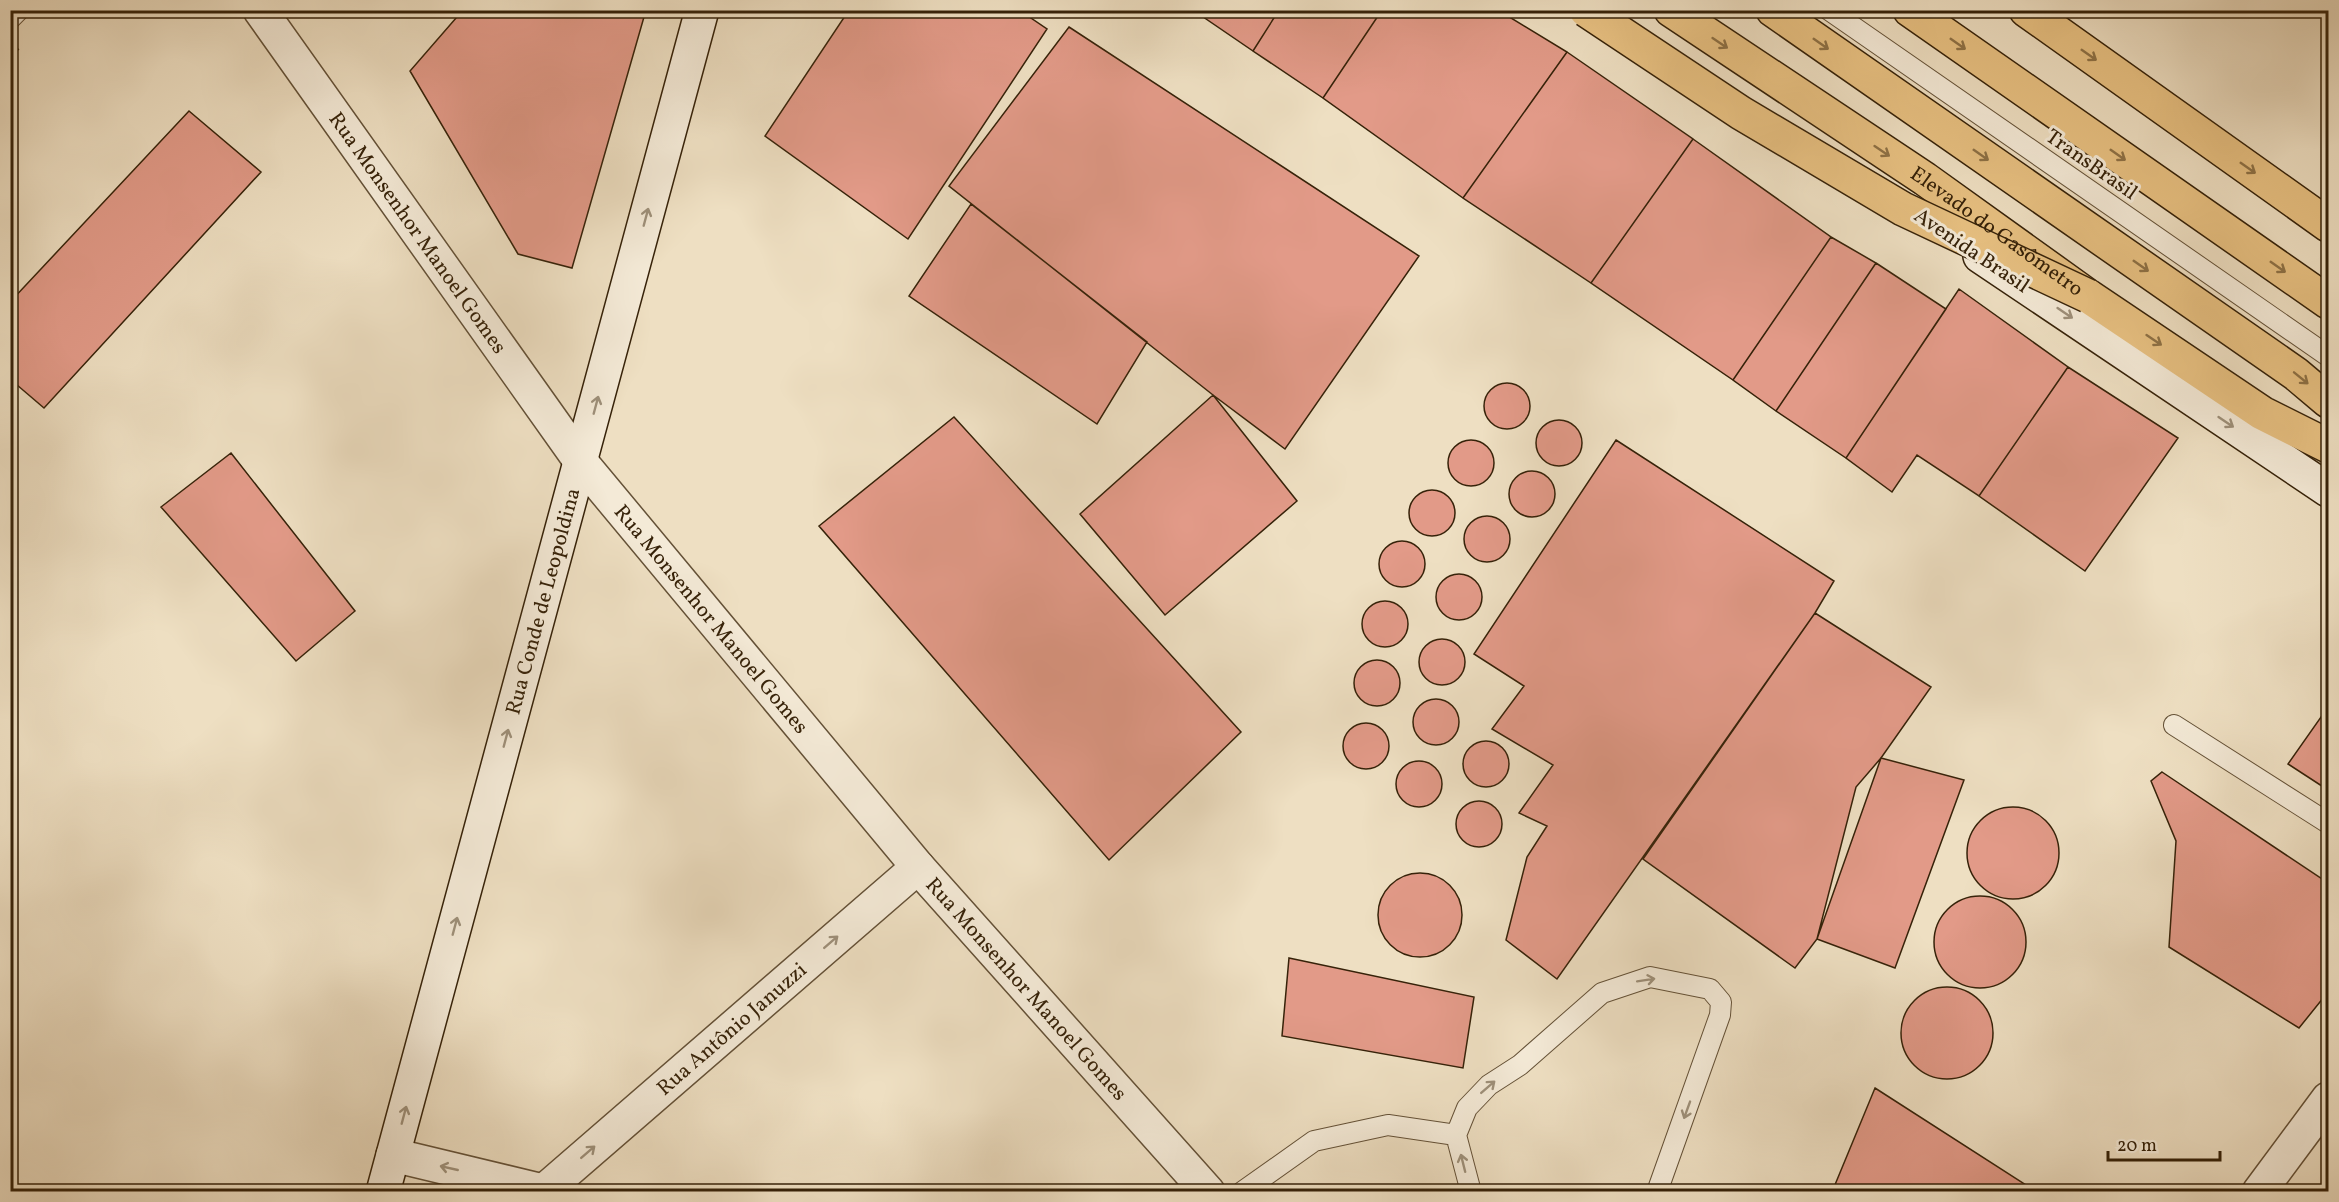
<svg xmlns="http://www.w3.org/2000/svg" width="2339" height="1202" font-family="Vollkorn,serif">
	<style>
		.building { fill: #e29a88; stroke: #362209; stroke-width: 1.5 }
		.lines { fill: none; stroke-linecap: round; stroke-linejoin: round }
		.service-casing { stroke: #645137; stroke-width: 22 }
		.minor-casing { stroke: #645137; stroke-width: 36 }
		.tertiary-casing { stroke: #645137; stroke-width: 36 }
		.secondary-casing { stroke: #362209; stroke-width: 36 }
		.trunk-casing { stroke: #362209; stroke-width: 36 }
		.motorway-casing { stroke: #362209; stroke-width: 36 }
		.path { stroke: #362209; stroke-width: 4; stroke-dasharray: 4.5 3; stroke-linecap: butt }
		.service { stroke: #f4ead7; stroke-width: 20 }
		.minor { stroke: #f4ead7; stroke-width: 33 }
		.tertiary { stroke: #f4ead7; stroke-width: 33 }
		.secondary { stroke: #f4ead7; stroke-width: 33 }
		.trunk { stroke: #e7c081; stroke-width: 33 }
		.motorway { stroke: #e7c081; stroke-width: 33 }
		.motorway-bridge-casing { stroke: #362209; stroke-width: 36; stroke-linecap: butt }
		.motorway-bridge { stroke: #e7c081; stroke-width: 33 }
		.oneway { stroke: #8e7145 }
		.oneway2 { stroke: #9e907a }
		.labels { text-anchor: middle; stroke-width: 6; stroke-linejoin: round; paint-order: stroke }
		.street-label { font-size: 21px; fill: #362209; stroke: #f4ead7 }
	</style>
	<rect width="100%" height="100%" fill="#eedfc2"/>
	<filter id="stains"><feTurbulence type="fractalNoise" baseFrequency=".00333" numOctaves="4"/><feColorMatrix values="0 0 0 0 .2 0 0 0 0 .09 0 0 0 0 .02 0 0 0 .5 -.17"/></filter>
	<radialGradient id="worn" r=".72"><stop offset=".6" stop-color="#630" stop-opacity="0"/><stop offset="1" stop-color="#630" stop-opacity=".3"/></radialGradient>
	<path class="building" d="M 463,10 L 646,10 L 572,268 L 518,254 L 410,71 Z
		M 849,10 L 1019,10 L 1047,29 L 908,239 L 765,136 Z
		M 1193,10 L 1279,10 L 1253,51 Z
		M 1279,10 L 1382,10 L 1323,98 L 1253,51 Z
		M 1382,10 L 1498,10 L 1567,52 L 1463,198 L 1323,98 Z
		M 1069,27 L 1419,256 L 1285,449 L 1213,395 L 949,186 Z
		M 1567,52 L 1693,139 L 1591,283 L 1463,198 Z
		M 189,111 L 261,172 L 44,408 L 10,379 L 10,302 Z
		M 1693,139 L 1831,237 L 1733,380 L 1591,283 Z
		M 971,204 L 1147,342 L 1097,424 L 909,296 Z
		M 1831,237 L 1876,263 L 1776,411 L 1733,380 Z
		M 1876,263 L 1946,309 L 1846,458 L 1776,411 Z
		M 1959,289 L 2068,367 L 1979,496 L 1917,455 L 1892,492 L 1846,458 Z
		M 2068,367 L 2178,438 L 2085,571 L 1979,496 Z
		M1484 406a23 23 0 1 1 46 0a23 23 0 1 1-46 0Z
		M 1213,395 L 1297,501 L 1165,615 L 1080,514 Z
		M 954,417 L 1241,732 L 1109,860 L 819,526 Z
		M1536 443a23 23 0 1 1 46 0a23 23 0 1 1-46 0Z
		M1448 463a23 23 0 1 1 46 0a23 23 0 1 1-46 0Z
		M 1616,440 L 1834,581 L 1815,613 L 1557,979 L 1506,940 L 1527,857 L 1547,826 L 1519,813 L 1553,765 L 1492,729 L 1524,686 L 1474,654 Z
		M 231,453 L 355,611 L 296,661 L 161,507 Z
		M1509 494a23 23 0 1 1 46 0a23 23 0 1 1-46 0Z
		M1409 513a23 23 0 1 1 46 0a23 23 0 1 1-46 0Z
		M1464 539a23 23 0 1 1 46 0a23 23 0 1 1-46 0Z
		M1379 564a23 23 0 1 1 46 0a23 23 0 1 1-46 0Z
		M1436 597a23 23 0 1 1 46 0a23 23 0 1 1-46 0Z
		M1362 624a23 23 0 1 1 46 0a23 23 0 1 1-46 0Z
		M 1815,613 L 1931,687 L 1881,758 L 1856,787 L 1817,939 L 1795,968 L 1643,859 Z
		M1419 662a23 23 0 1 1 46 0a23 23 0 1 1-46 0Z
		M1354 683a23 23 0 1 1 46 0a23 23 0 1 1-46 0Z
		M1413 722a23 23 0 1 1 46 0a23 23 0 1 1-46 0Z
		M 2328,707 L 2328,790 L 2288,764 Z
		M1343 746a23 23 0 1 1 46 0a23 23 0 1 1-46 0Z
		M1463 764a23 23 0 1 1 46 0a23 23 0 1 1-46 0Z
		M 1881,758 L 1964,780 L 1895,968 L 1817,939 Z
		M1396 784a23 23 0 1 1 46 0a23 23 0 1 1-46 0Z
		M 2162,772 L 2328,883 L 2328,992 L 2299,1028 L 2169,947 L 2176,841 L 2151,781 Z
		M1456 824a23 23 0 1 1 46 0a23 23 0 1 1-46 0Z
		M1967 853a46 46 0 1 1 92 0a46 46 0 1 1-92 0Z
		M1378 915a42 42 0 1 1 84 0a42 42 0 1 1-84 0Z
		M1934 942a46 46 0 1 1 92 0a46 46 0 1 1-92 0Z
		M 1289,958 L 1474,997 L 1463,1068 L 1282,1036 Z
		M1901 1033a46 46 0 1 1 92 0a46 46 0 1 1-92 0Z
		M 1875,1088 L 2037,1192 L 1832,1192 Z"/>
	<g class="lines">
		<defs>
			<path id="service" d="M 1829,10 L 2328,356
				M 10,19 L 19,10
				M 2174,725 L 2328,823
				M 1242,1192 L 1314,1141 L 1388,1125 L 1456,1135
				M 1471,1192 L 1456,1135 L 1467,1108 L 1489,1085 L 1520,1065 L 1602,993 L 1650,977 L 1710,989 L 1721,1002 L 1720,1015 L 1657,1192"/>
			<g id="minor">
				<path id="s1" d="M 260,10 L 581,462"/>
				<path d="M 393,1155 L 547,1192"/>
				<path id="s2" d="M 544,1191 L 918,867"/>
				<path d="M 2259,1192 L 2328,1099"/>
			</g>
			<g id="tertiary">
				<path id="s3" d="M 581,462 L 918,867 L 1208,1192"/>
			</g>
			<g id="secondary">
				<path d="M 1980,256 L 2328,490"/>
				<path id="s4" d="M 383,1192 L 702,10"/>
			</g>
			<g id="trunk">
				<path id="s5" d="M 1671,10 L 1925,179 L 2088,296 L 2262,413 L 2328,446"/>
				<path d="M 2026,10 L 2328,225"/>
			</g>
			<path id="motorway" d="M 1773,10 L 2296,374 L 2328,401
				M 1910,10 L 2328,302"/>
		</defs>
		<use href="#service" class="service-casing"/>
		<use href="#minor" class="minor-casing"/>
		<use href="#tertiary" class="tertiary-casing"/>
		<use href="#secondary" class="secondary-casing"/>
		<use href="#trunk" class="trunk-casing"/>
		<use href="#motorway" class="motorway-casing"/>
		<path class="path" d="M 10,56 L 18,48"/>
		<use href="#service" class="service"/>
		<use href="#minor" class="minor"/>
		<use href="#tertiary" class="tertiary"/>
		<use href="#secondary" class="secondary"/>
		<use href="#trunk" class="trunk"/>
		<use href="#motorway" class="motorway"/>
		<defs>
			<path id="motorway-bridge" d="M 1586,10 L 1741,113 L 1903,209 L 2088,296"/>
		</defs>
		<use href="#motorway-bridge" class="motorway-bridge-casing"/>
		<use href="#motorway-bridge" class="motorway-bridge"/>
	</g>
	<defs><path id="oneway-shaft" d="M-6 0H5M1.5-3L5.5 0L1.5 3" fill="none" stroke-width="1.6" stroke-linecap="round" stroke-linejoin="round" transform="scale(1.5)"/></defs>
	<g class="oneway">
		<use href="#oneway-shaft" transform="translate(1720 43) rotate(34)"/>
		<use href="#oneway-shaft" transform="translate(1821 44) rotate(35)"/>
		<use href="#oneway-shaft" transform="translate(1958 44) rotate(35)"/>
		<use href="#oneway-shaft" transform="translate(2089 55) rotate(35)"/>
		<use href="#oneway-shaft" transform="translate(1882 151) rotate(34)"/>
		<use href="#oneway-shaft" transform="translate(1981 155) rotate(35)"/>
		<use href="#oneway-shaft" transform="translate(2118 155) rotate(35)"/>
		<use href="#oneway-shaft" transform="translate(2248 168) rotate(35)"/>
		<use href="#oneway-shaft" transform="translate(2141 266) rotate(35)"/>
		<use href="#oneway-shaft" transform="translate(2278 267) rotate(35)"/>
		<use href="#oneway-shaft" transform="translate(2154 340) rotate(34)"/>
		<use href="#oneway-shaft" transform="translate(2301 378) rotate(39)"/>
	</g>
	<g class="oneway2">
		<use href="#oneway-shaft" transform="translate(646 217) rotate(-75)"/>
		<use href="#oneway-shaft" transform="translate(2065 313) rotate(34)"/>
		<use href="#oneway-shaft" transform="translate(596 405) rotate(-75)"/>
		<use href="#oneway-shaft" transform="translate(2226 422) rotate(34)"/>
		<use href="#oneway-shaft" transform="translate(506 738) rotate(-75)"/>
		<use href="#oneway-shaft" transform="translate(455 926) rotate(-75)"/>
		<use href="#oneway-shaft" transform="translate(831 942) rotate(-41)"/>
		<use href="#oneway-shaft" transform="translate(1646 980) rotate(-9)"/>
		<use href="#oneway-shaft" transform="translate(1488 1087) rotate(-41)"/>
		<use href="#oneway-shaft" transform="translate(1687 1110) rotate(110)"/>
		<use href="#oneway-shaft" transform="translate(404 1115) rotate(-75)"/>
		<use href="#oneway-shaft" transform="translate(588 1152) rotate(-41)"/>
		<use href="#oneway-shaft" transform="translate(1463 1163) rotate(-104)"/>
		<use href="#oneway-shaft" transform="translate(449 1168) rotate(-167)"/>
	</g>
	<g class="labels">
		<g class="street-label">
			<text transform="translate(2092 164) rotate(35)" y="7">TransBrasil</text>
			<text dy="7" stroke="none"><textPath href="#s1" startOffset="273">Rua Monsenhor Manoel Gomes</textPath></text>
			<text dy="7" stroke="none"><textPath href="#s5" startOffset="394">Elevado do Gasômetro</textPath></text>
			<text transform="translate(1972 250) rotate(34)" y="7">Avenida Brasil</text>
			<text dy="7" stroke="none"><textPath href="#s4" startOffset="612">Rua Conde de Leopoldina</textPath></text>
			<text dy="7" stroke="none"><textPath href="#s3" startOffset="204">Rua Monsenhor Manoel Gomes</textPath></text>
			<text dy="7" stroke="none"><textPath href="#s3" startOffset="690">Rua Monsenhor Manoel Gomes</textPath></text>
			<text dy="7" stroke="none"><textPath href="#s2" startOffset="248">Rua Antônio Januzzi</textPath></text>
		</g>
	</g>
	<rect width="2339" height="1202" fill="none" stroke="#eedfc2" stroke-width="36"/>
	<rect x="12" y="12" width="2315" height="1178" fill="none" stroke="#362209" stroke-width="3"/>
	<rect x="18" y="18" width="2303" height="1166" fill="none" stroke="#362209" stroke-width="1.5"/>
	<path d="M2108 1151v9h112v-9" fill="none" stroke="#362209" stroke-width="3"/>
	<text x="2117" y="1151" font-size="18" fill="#362209" stroke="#f4ead7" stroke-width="4.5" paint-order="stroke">20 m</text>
	<rect width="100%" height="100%" filter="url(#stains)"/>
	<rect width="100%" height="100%" fill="url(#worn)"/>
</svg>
